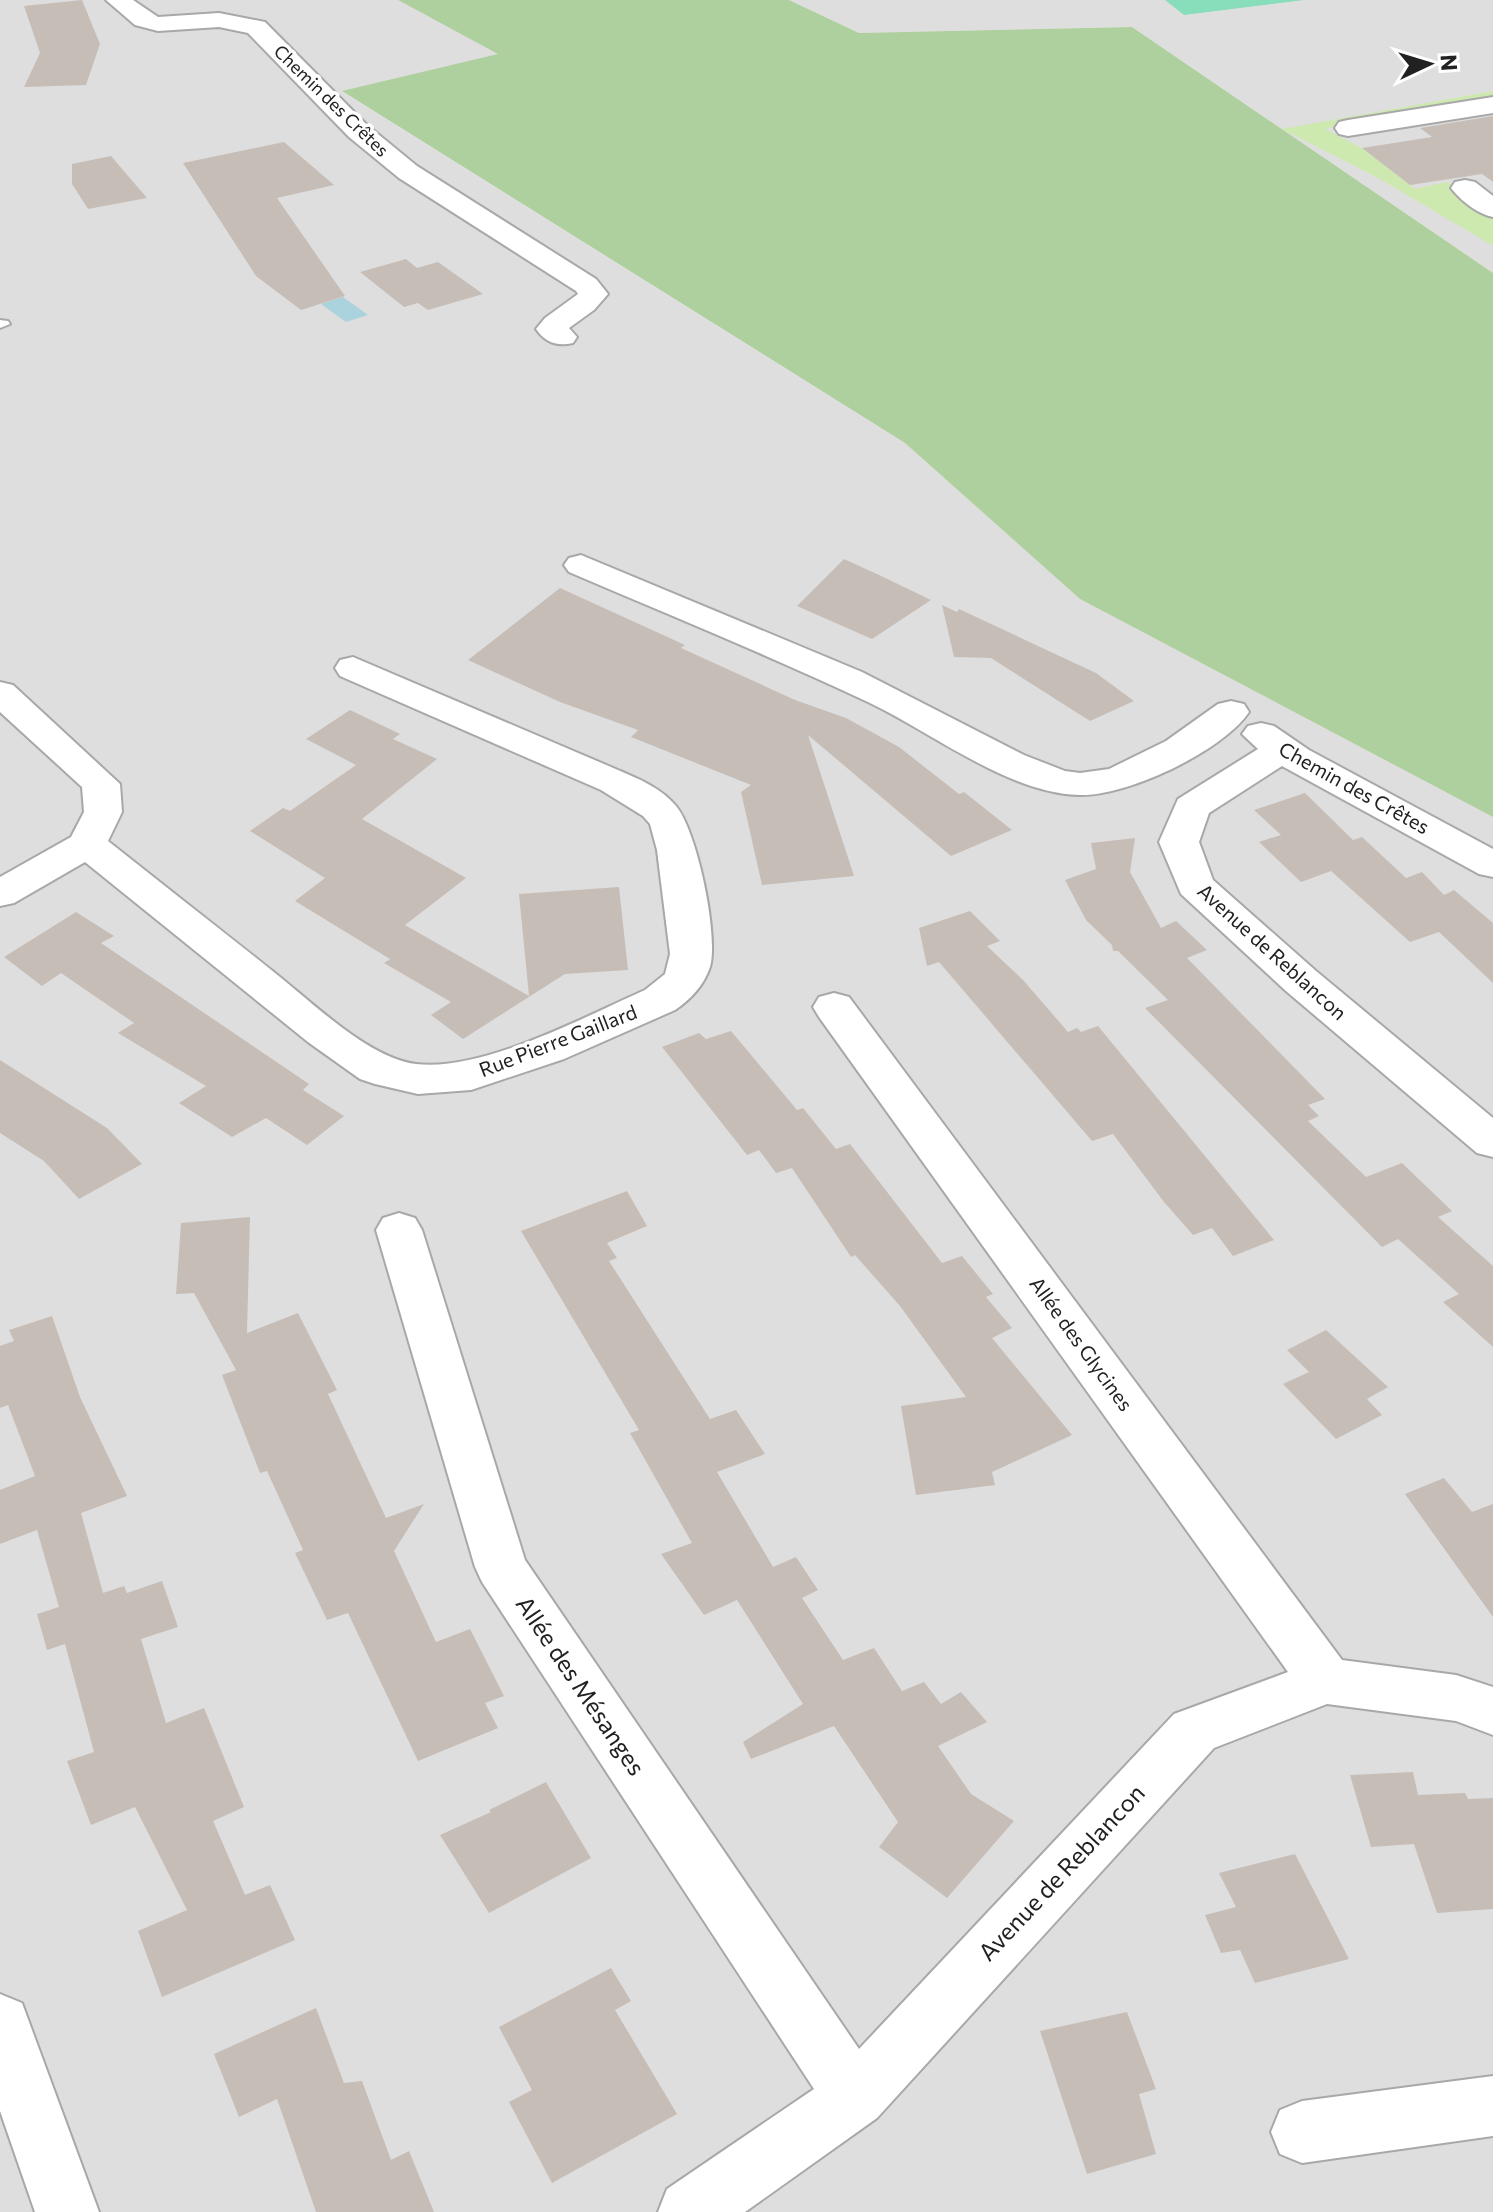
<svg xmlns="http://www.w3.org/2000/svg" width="1493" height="2212" font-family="Commissioner,sans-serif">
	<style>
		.residential { fill: #dfdede }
		.grass { fill: #cee9b0 }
		.forest { fill: #aecf9e }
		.pitch { fill: #88ddba }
		.water { fill: #aad3dd }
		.building { fill: #c6bdb7 }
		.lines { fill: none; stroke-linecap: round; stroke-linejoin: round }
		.service-casing { stroke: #a8a8a8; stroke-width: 4 }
		.minor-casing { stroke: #a8a8a8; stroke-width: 4 }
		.service { fill: #fff; fill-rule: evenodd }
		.minor { fill: #fff; fill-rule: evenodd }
		.labels { text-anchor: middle; stroke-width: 7; stroke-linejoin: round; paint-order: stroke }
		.far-street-label { font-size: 18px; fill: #212121; stroke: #fff }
		.street-label { font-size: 20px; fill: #212121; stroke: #fff }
		.near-street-label { font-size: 24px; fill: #212121; stroke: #fff }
	</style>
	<rect width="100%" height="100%" fill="#f1eee8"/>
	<path class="residential" d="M 0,0 L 398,0 L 499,54 L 343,92 L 905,443 L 1080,599 L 1493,817 L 1493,2212 L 0,2212 Z
		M 789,0 L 1493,0 L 1493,273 L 1132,27 L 859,33 Z"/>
	<path class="grass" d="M 1493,91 L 1493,97 L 1391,113 L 1325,129 L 1362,148 L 1415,189 L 1447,182 L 1493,218 L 1493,246 L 1380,179 L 1282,129 Z"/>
	<path class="forest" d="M 398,0 L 789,0 L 859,33 L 1132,27 L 1493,273 L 1493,817 L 1080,599 L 905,443 L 342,91 L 498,54 Z"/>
	<path class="pitch" d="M 1165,0 L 1304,0 L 1184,15 Z"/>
	<path class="water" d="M 343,297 L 368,315 L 346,322 L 321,304 Z"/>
	<path class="building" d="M 82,0 L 100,44 L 86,85 L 24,87 L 40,53 L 24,6 Z
		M 1493,116 L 1493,182 L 1482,174 L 1410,185 L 1362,148 L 1432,137 L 1420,128 Z
		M 284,142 L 334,185 L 277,198 L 345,296 L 301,310 L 256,276 L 183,163 Z
		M 111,156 L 147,198 L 88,209 L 72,184 L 72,164 Z
		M 406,259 L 417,268 L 438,262 L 483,294 L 428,310 L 418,303 L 404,307 L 360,272 Z
		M 844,559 L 879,575 L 931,600 L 872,639 L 797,606 Z
		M 560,588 L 685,645 L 681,648 L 795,700 L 846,718 L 899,747 L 959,794 L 964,792 L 1012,830 L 951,856 L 808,735 L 854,876 L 762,885 L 741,792 L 751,785 L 631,737 L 638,730 L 560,702 L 468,660 Z
		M 942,605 L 957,612 L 959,609 L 1096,673 L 1134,701 L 1090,721 L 991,658 L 954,657 Z
		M 350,710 L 400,734 L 393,739 L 437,759 L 362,819 L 466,878 L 405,925 L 529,996 L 519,894 L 619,887 L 628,970 L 565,974 L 463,1039 L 431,1015 L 451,1002 L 384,963 L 390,959 L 295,901 L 325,878 L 250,831 L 283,808 L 290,811 L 356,765 L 306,739 Z
		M 1305,793 L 1353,840 L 1362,837 L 1406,878 L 1422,872 L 1444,895 L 1454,890 L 1493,923 L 1493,983 L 1439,932 L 1410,942 L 1331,871 L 1301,882 L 1259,842 L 1281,835 L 1254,810 Z
		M 1135,838 L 1130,872 L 1161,928 L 1176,921 L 1207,950 L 1187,958 L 1325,1099 L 1308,1105 L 1319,1116 L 1308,1121 L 1366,1177 L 1402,1163 L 1452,1211 L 1438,1217 L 1493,1266 L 1493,1347 L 1443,1302 L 1459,1294 L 1398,1239 L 1382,1247 L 1145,1008 L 1168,1000 L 1118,951 L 1113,951 L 1112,945 L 1086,920 L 1065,880 L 1096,869 L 1091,843 Z
		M 970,911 L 1000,941 L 987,946 L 1023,980 L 1068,1032 L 1077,1028 L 1081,1032 L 1098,1026 L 1274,1240 L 1233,1256 L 1212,1228 L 1193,1235 L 1164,1202 L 1113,1134 L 1092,1141 L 939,962 L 927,966 L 919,928 Z
		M 76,912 L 114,936 L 101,943 L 309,1084 L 303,1090 L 344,1116 L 307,1145 L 266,1118 L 232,1137 L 179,1103 L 206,1086 L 118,1033 L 134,1023 L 61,973 L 42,986 L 4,957 Z
		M 731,1031 L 797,1110 L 803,1108 L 836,1149 L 850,1144 L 942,1263 L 962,1256 L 993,1294 L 986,1297 L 1012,1328 L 992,1338 L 1072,1435 L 992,1472 L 995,1485 L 916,1495 L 901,1406 L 966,1397 L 900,1306 L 855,1255 L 851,1257 L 792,1168 L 776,1173 L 759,1150 L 747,1155 L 662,1047 L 699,1033 L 706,1039 Z
		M 0,1060 L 107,1128 L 142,1164 L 79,1199 L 44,1161 L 0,1133 Z
		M 627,1191 L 647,1226 L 607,1243 L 617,1258 L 609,1261 L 710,1419 L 736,1410 L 765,1454 L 717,1472 L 773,1567 L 796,1557 L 818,1590 L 802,1598 L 843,1660 L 874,1648 L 902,1691 L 924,1682 L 941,1704 L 961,1692 L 987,1722 L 938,1746 L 971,1794 L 1014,1821 L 947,1898 L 879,1847 L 898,1822 L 834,1726 L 751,1759 L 743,1742 L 803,1704 L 737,1600 L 704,1615 L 661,1554 L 692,1543 L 630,1433 L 639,1430 L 521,1231 Z
		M 250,1217 L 247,1333 L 298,1313 L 337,1390 L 328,1394 L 386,1518 L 424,1504 L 394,1551 L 436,1642 L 470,1629 L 504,1696 L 485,1703 L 498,1728 L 418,1761 L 348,1613 L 327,1620 L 295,1553 L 303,1550 L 267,1471 L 260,1473 L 222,1375 L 236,1370 L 194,1293 L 176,1294 L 181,1223 Z
		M 52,1316 L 80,1397 L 127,1496 L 81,1513 L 103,1593 L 124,1586 L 127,1593 L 162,1581 L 178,1627 L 141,1639 L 166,1723 L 204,1708 L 244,1807 L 213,1821 L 245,1895 L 270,1885 L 295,1940 L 162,1997 L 138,1931 L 187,1910 L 135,1807 L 91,1825 L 67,1761 L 94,1752 L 65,1644 L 47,1650 L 37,1614 L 59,1607 L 37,1530 L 0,1544 L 0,1490 L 35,1476 L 8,1405 L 0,1408 L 0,1346 L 14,1341 L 9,1330 Z
		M 1326,1330 L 1388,1387 L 1367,1399 L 1382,1415 L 1336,1439 L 1283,1384 L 1309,1372 L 1287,1350 Z
		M 1444,1478 L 1472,1512 L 1493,1504 L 1493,1617 L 1405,1494 Z
		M 1413,1772 L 1418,1795 L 1465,1793 L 1468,1799 L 1493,1798 L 1493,1909 L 1437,1913 L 1414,1844 L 1371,1847 L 1350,1775 Z
		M 546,1782 L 591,1858 L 489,1913 L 440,1835 L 491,1812 L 489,1810 Z
		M 1295,1854 L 1349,1959 L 1255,1983 L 1240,1950 L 1221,1953 L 1205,1915 L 1236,1907 L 1219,1873 Z
		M 611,1968 L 631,2001 L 615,2010 L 677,2114 L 552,2183 L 509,2102 L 532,2090 L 499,2027 Z
		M 316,2008 L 344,2083 L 362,2081 L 391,2160 L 409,2151 L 434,2212 L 316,2212 L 277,2099 L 239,2117 L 214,2054 Z
		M 1127,2012 L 1156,2089 L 1139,2094 L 1156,2154 L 1087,2174 L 1040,2031 Z"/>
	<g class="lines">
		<defs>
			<path id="service" d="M 0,320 L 8,321 L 10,324 L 0,328 Z"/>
			<path id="minor" d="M 106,0 L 133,0 L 158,17 L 219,13 L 265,22 L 367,125 L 417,166 L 596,279 L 608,294 L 594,310 L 569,328 L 577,337 L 573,343 C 557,347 545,342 536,329 L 545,318 L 578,294 L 576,291 L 399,178 L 349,137 L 248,33 L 219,27 L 158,31 L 135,25 Z
				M 1493,97 L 1493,113 L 1348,136 L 1339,134 L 1335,128 L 1339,122 L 1348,120 Z
				M 1465,180 L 1475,182 L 1493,196 L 1493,217 C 1478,214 1461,201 1451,188 L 1455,182 Z
				M 581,555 L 862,672 L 1024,755 L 1065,771 L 1080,773 L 1109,769 L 1166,741 L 1218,704 L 1231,701 L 1244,704 L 1249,712 C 1223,751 1126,797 1079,795 C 1008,793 933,733 870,703 C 771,656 669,615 569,572 L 564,565 L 569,558 Z
				M 353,657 L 618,770 C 639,779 661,788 676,806 C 697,831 719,936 710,967 C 704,985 690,1000 675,1010 L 564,1059 L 471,1090 L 418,1094 L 375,1084 L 360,1079 L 308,1042 L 85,862 L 14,903 L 0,906 L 0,877 L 71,837 L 84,812 L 82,787 L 0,712 L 0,682 L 13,685 L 120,784 L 122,812 L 108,841 C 162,884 216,926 270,969 C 309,999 367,1058 416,1064 C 482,1072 584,1017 645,990 L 665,974 L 670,954 L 657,850 L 650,824 L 643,816 L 601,790 L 340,676 L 335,668 L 340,660 Z
				M 1261,723 L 1274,726 L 1309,750 L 1493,849 L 1493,877 L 1479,874 L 1282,766 L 1209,813 L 1199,842 L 1213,880 L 1316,971 L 1493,1118 L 1493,1157 L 1477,1153 L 1286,991 L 1181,894 L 1159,842 L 1178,799 L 1258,749 L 1242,734 L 1248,726 Z
				M 834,993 L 849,997 L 1342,1660 L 1456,1675 L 1493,1687 L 1493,1735 L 1456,1721 L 1327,1704 L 1214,1748 L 877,2118 L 745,2212 L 658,2212 L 667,2189 L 814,2089 L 482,1582 L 475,1567 L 376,1230 L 383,1218 L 399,1213 L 415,1218 L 422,1230 L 525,1560 L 859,2049 L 1174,1714 L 1288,1672 L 819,1017 L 813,1007 L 819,997 Z
				M 0,1994 L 22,2003 L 99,2212 L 35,2212 L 0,2111 Z
				M 1493,2076 L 1493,2136 L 1302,2163 L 1280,2154 L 1271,2132 L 1280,2110 L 1302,2101 Z"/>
		</defs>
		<use href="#service" class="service-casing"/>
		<use href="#minor" class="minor-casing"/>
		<use href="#service" class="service"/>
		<use href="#minor" class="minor"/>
	</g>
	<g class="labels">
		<g class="far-street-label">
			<text transform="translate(331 101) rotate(44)" y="6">Chemin des Crêtes</text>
		</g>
		<g class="street-label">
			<text transform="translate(1354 788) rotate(29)" y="7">Chemin des Crêtes</text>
			<text transform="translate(1272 952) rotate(42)" y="7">Avenue de Reblancon</text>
			<text transform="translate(558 1041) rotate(-21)" y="7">Rue Pierre Gaillard</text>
			<text transform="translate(1081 1344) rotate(54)" y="7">Allée des Glycines</text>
		</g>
		<g class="near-street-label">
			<text transform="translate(580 1686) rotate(56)" y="8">Allée des Mésanges</text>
			<text transform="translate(1062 1873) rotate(-47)" y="8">Avenue de Reblancon</text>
		</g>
	</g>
	<g transform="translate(1429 64) rotate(86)" stroke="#ffffff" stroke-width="6" paint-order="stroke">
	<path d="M0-6L14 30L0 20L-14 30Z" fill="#212121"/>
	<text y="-12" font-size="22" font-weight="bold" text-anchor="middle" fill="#212121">N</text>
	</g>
</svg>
